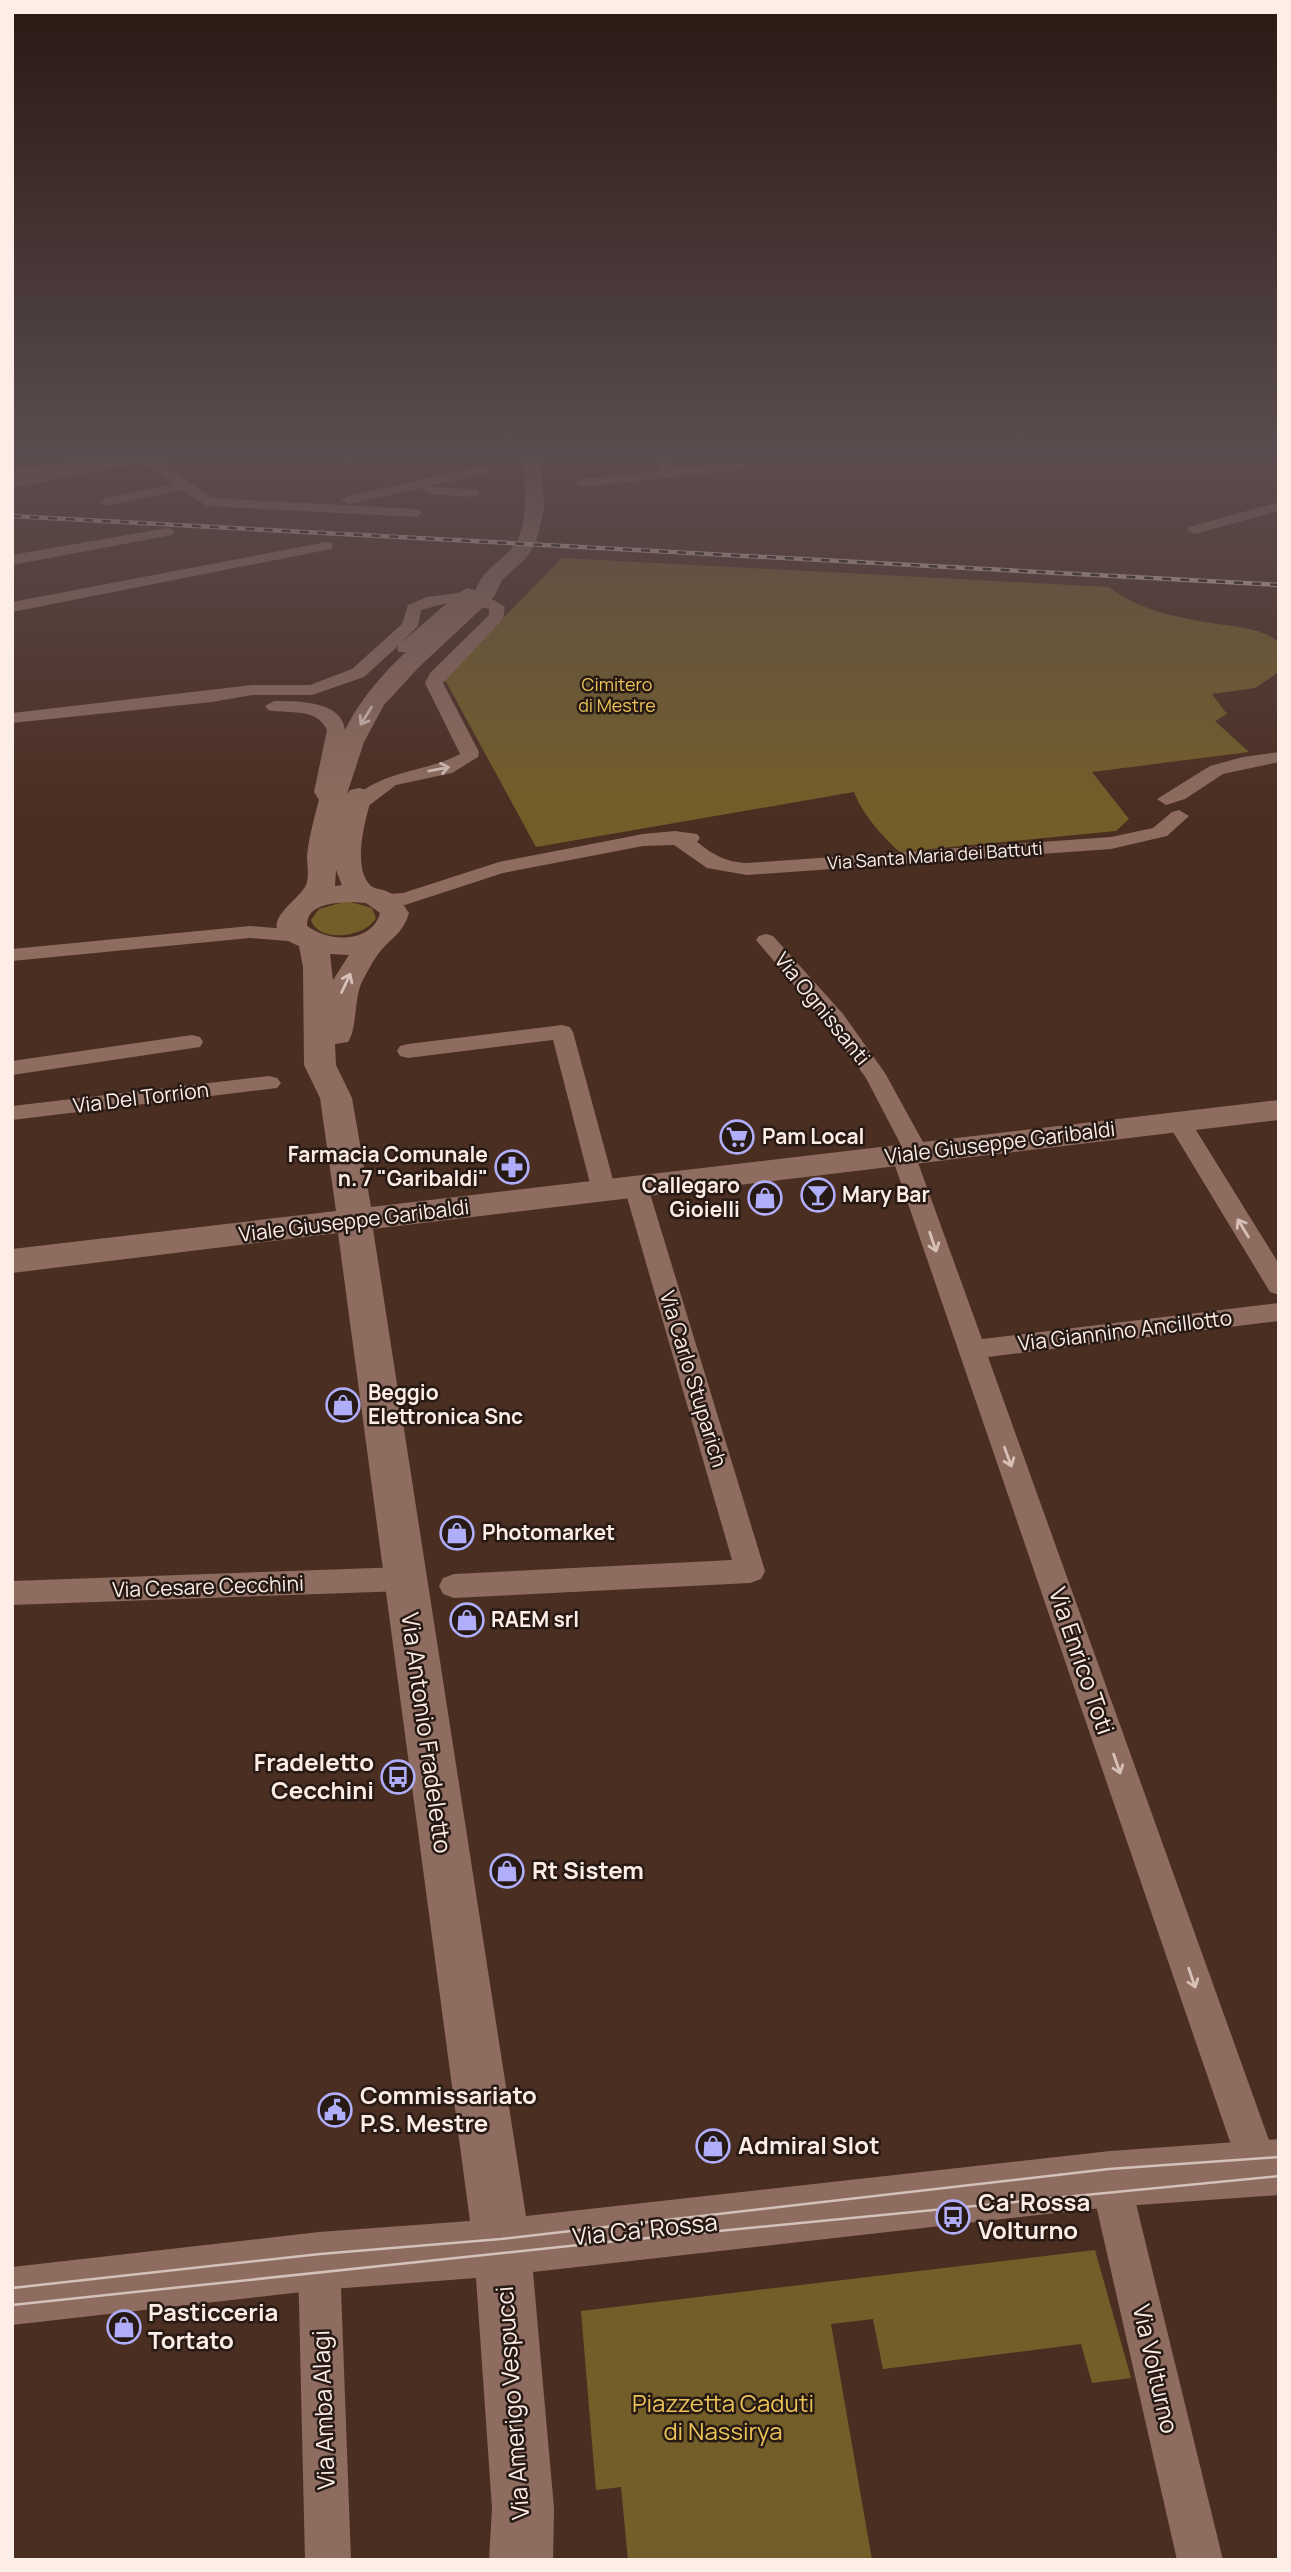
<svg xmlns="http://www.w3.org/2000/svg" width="1291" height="2572" font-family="Manrope,sans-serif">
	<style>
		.green { fill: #735e29 }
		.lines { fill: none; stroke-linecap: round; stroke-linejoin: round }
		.street { fill: #8e6c5f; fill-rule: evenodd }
		.secondary { fill: #8e6c5f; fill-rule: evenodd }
		.tram { stroke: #d4c1ba; stroke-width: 2.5 }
		.rail-casing { stroke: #d4c1ba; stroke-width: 4.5 }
		.rail { stroke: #271a15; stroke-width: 2.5; stroke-dasharray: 9; stroke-linecap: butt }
		.oneway { stroke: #d6c0b7 }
		.labels { text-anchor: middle; stroke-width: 5; stroke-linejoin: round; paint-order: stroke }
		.far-park-label { font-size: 18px; fill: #ebc357; stroke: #271a15 }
		.far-street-label { font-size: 18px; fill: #fdede7; stroke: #271a15 }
		.street-label { font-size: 21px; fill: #fdede7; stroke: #271a15 }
		.poi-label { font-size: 21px; font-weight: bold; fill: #fdede7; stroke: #271a15; text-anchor: start }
		.near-street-label { font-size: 24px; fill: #fdede7; stroke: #271a15 }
		.near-poi-label { font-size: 24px; font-weight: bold; fill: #fdede7; stroke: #271a15; text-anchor: start }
		.near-park-label { font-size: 24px; fill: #ebc357; stroke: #271a15 }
	</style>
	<rect width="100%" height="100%" fill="#4b2e22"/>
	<path class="green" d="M 562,558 L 1109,587 C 1136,609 1178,618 1212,623 C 1235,627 1260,627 1279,642 L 1279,672 L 1255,688 L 1212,694 L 1227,714 L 1215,721 L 1249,752 L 1092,772 L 1129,819 L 1116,831 L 900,852 C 883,838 862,813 854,792 L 536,847 L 444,678 Z
		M 347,901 L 372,908 L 376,918 C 366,937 319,944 311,920 L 319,909 Z
		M 1095,2250 L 1131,2378 L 1092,2383 L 1081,2344 L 883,2369 L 873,2319 L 831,2324 L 872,2560 L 628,2560 L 621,2487 L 596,2490 L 581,2311 Z"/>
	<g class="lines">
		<path class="street" d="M 126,450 L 146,452 L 139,456 L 12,478 L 12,470 Z
			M 179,450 L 206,450 L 204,453 L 161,462 L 211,498 L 416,509 L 423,513 L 416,517 L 207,506 L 182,490 L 106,506 L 99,502 L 106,498 L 173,484 L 147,465 L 141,466 L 134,462 L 136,459 Z
			M 330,450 L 346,450 L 359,460 L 352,464 Z
			M 590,450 L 578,455 L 571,451 L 572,450 Z
			M 642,450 L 657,450 L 677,469 L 738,462 L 745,466 L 738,470 L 583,487 L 576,483 L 583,479 L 663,470 Z
			M 482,466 L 487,467 L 487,473 L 430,486 L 478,490 L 478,496 L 473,497 L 430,494 L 423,490 L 427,487 L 348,504 L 341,500 L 348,496 Z
			M 1279,502 L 1279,511 L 1194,534 L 1187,530 L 1189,527 Z
			M 167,528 L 172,529 L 174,532 L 172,535 L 12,565 L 12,555 Z
			M 326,542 L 331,543 L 333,546 L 331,549 L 12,612 L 12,602 Z
			M 468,588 L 474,590 L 475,595 L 494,600 L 505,607 L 503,619 L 443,683 L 479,752 L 478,757 L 452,773 L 396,785 L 363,810 L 356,812 L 347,806 C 374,770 423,774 460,754 L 425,683 L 430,673 L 489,615 L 489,609 L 466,603 L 411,652 L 399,652 L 397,648 L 399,645 L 364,677 L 312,695 L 252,695 L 212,702 L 12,723 L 12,713 L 252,685 L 310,685 L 352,669 L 402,624 L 408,605 L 427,597 L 458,593 ZM 447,603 L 400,644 L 418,626 L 421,610 Z
			M 274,701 C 295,701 342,700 345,730 C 346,743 335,771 332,784 L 332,792 L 341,805 L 339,809 L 325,809 L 314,792 L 327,730 C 316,706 289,715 268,710 L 265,706 Z
			M 1279,752 L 1279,762 L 1223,774 L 1185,799 L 1166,805 L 1157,799 L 1210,766 L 1243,757 Z
			M 1179,810 L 1189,816 L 1167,836 L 1111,849 L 747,875 L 707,868 L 674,845 L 643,846 L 503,873 L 405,905 L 375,903 L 372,899 L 375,895 L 403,893 L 499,862 L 643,834 L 675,831 L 697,834 L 700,838 L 697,842 C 714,855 725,862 747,863 L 1111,837 L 1153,828 L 1172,812 Z
			M 250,926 L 299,930 L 306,932 L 309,936 L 306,940 L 299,942 L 250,938 L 12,961 L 12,949 Z
			M 766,934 L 773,936 L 843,1014 L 885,1073 L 929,1153 L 926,1158 L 917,1160 L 982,1339 L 1279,1303 L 1279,1321 L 988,1357 L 1279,2168 L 1273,2182 L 1259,2188 L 1245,2182 L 1239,2168 L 891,1154 L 894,1149 L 902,1147 L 866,1078 L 827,1024 L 756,940 L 759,936 Z
			M 562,1025 L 570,1027 L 573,1032 L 616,1191 L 613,1196 L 604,1199 L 595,1196 L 592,1191 L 553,1040 L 408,1058 L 400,1056 L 397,1051 L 400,1046 L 408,1044 Z
			M 192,1035 L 200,1037 L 203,1042 L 200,1047 L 12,1075 L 12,1061 Z
			M 269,1076 L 277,1078 L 281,1083 L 277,1088 L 12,1120 L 12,1106 Z
			M 1179,1115 L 1187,1117 L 1191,1122 L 1279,1264 L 1279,1295 L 1270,1292 L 1167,1122 L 1171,1117 Z
			M 636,1179 L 645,1182 L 648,1187 L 765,1571 L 761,1579 L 750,1583 L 454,1598 L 443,1594 L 439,1586 L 443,1578 L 454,1574 L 732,1560 L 624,1187 L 627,1182 Z
			M 404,1567 L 415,1571 L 419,1579 L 415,1587 L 404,1591 L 12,1605 L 12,1581 Z
			M 1110,2159 L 1124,2165 L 1130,2179 L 1223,2560 L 1177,2560 L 1090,2179 L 1096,2165 Z
			M 319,2240 L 334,2246 L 340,2261 L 351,2560 L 305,2560 L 298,2261 L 304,2246 Z"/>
		<path class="secondary" d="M 145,450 L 183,450 L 174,456 L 12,488 L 12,476 Z
			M 523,450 L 541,450 L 544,509 L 536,543 L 525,559 L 502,580 L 494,597 L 419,667 L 384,705 L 364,742 L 347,794 L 350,790 L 359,788 L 368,790 L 372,796 C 366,818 351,867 371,886 C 375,889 381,889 386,891 C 397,895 403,904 409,913 C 404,930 396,935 384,947 C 375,956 367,972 361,984 C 354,1002 357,1029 348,1042 L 335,1044 L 336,1065 L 352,1098 L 371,1207 L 1279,1100 L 1279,1120 L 373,1229 L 526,2216 L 1110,2151 L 1279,2139 L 1279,2195 L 1110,2207 L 533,2272 L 554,2508 L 553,2560 L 489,2560 L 492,2508 L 476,2278 L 319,2290 L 12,2325 L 12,2267 L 319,2232 L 470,2221 L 338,1233 L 12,1273 L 12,1249 L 336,1211 L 320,1098 L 304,1065 L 303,967 L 299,946 C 246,925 303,901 307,882 C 309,874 307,865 307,856 C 308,844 311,831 314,819 C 322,787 332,753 348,724 C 377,670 431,630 476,589 C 483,570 500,562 512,548 C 532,524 523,478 523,450 ZM 336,870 L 341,883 L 342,885 L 335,886 ZM 350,902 L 366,903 L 380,913 C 372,943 330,943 307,926 C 306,904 334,903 350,902 ZM 330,954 L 349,955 L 333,980 Z"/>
		<path class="tram" d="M 12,2288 L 320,2254 L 501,2239 L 1109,2169 L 1279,2157
			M 12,2305 L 607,2242 L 1279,2176"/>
		<defs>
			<path id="rail" d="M 12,516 L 1279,585"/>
		</defs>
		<use href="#rail" class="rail-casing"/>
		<use href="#rail" class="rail"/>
	</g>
	<defs><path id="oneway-shaft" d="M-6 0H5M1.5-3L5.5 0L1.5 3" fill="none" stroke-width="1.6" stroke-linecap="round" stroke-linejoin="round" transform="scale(1.75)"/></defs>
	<g class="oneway">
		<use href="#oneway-shaft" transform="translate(366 716) rotate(122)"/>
		<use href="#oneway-shaft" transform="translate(439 769) rotate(-11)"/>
		<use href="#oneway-shaft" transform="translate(346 983) rotate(-65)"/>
		<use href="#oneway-shaft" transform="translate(1243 1228) rotate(-121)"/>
		<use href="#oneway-shaft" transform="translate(933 1242) rotate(71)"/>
		<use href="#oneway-shaft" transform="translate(1008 1457) rotate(70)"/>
		<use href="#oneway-shaft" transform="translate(1117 1764) rotate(71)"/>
		<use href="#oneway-shaft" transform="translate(1192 1978) rotate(71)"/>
	</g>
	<linearGradient id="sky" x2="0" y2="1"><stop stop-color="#291913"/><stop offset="0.56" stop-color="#5b4c4f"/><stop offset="1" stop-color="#5b4c4f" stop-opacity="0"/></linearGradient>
	<rect width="1291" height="810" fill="url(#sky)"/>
	<defs>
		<symbol id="supermarket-ring" viewBox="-11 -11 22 22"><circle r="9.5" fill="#271a15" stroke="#b0aefa" stroke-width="1.5"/><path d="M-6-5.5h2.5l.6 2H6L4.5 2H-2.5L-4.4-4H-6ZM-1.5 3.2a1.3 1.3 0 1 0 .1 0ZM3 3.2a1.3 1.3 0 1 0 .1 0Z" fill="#b0aefa"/></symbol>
		<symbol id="pharmacy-ring" viewBox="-11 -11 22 22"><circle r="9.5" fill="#271a15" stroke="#b0aefa" stroke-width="1.5"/><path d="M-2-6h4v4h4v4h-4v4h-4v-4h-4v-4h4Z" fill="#b0aefa"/></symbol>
		<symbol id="bar-ring" viewBox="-11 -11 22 22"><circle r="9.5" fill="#271a15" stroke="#b0aefa" stroke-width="1.5"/><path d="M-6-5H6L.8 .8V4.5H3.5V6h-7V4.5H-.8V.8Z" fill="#b0aefa"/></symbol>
		<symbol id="shop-ring" viewBox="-11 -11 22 22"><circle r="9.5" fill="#271a15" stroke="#b0aefa" stroke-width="1.5"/><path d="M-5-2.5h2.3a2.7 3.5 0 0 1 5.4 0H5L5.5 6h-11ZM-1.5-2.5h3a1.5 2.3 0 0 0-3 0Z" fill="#b0aefa"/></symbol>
		<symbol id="bus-ring" viewBox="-11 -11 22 22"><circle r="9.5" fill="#271a15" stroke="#b0aefa" stroke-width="1.5"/><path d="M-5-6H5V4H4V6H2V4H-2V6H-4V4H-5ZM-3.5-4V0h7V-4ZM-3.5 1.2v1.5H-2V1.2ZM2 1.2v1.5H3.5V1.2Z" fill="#b0aefa"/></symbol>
		<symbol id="civic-ring" viewBox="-11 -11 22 22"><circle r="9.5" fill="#271a15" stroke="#b0aefa" stroke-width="1.5"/><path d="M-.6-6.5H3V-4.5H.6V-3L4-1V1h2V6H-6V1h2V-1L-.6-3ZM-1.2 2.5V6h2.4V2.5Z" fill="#b0aefa"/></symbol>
	</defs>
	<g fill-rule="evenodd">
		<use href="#supermarket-ring" x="718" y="1118" width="38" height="38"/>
		<use href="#pharmacy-ring" x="493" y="1148" width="38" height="38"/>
		<use href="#bar-ring" x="799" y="1176" width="38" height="38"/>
		<use href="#shop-ring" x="746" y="1179" width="38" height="38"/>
		<use href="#shop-ring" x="324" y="1386" width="38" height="38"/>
		<use href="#shop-ring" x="438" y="1514" width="38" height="38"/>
		<use href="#shop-ring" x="448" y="1601" width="38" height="38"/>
		<use href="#bus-ring" x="379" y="1758" width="38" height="38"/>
		<use href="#shop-ring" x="488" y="1852" width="38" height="38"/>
		<use href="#civic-ring" x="316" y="2091" width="38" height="38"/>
		<use href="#shop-ring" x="694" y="2127" width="38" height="38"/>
		<use href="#bus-ring" x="934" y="2198" width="38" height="38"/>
		<use href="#shop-ring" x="105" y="2308" width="38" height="38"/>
	</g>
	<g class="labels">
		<g class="far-park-label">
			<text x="617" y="691">Cimitero<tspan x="617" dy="21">di Mestre</tspan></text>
		</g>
		<g class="far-street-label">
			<text transform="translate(935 856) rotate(-4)" y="6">Via Santa Maria dei Battuti</text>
		</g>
		<g class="street-label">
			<text transform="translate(822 1009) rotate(51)" y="7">Via Ognissanti</text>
			<text transform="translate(141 1098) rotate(-7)" y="7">Via Del Torrion</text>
			<text transform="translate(1000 1143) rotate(-7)" y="7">Viale Giuseppe Garibaldi</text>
			<text transform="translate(354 1221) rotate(-7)" y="7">Viale Giuseppe Garibaldi</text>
			<text transform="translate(1125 1331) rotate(-7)" y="7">Via Giannino Ancillotto</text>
			<text transform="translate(693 1379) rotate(73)" y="7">Via Carlo Stuparich</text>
			<text transform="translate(208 1587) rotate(-2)" y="7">Via Cesare Cecchini</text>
		</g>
		<g class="poi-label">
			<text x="762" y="1144">Pam Local</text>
			<text x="488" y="1162" text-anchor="end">Farmacia Comunale<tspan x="488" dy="24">n. 7 "Garibaldi"</tspan></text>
			<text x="740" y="1193" text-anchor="end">Callegaro<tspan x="740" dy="24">Gioielli</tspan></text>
			<text x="842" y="1202">Mary Bar</text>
			<text x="368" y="1400">Beggio<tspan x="368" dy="24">Elettronica Snc</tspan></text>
			<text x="482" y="1540">Photomarket</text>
			<text x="491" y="1627">RAEM srl</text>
		</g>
		<g class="near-street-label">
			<text transform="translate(1081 1661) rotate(71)" y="8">Via Enrico Toti</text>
			<text transform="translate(426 1733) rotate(82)" y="8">Via Antonio Fradeletto</text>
			<text transform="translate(645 2230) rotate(-6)" y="8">Via Ca' Rossa</text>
			<text transform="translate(1155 2369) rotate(77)" y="8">Via Volturno</text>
			<text transform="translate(513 2403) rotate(-94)" y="8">Via Amerigo Vespucci</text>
			<text transform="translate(324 2410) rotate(-92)" y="8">Via Amba Alagi</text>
		</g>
		<g class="near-poi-label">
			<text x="374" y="1771" text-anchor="end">Fradeletto<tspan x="374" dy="28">Cecchini</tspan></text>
			<text x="532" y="1879">Rt Sistem</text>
			<text x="360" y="2104">Commissariato<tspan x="360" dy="28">P.S. Mestre</tspan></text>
			<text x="738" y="2154">Admiral Slot</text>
			<text x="978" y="2211">Ca' Rossa<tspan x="978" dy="28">Volturno</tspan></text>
			<text x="148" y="2321">Pasticceria<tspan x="148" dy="28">Tortato</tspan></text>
		</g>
		<g class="near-park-label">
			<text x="723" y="2412">Piazzetta Caduti<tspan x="723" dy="28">di Nassirya</tspan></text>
		</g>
	</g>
	<rect width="1291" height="2572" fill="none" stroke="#fdede7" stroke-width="28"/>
</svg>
